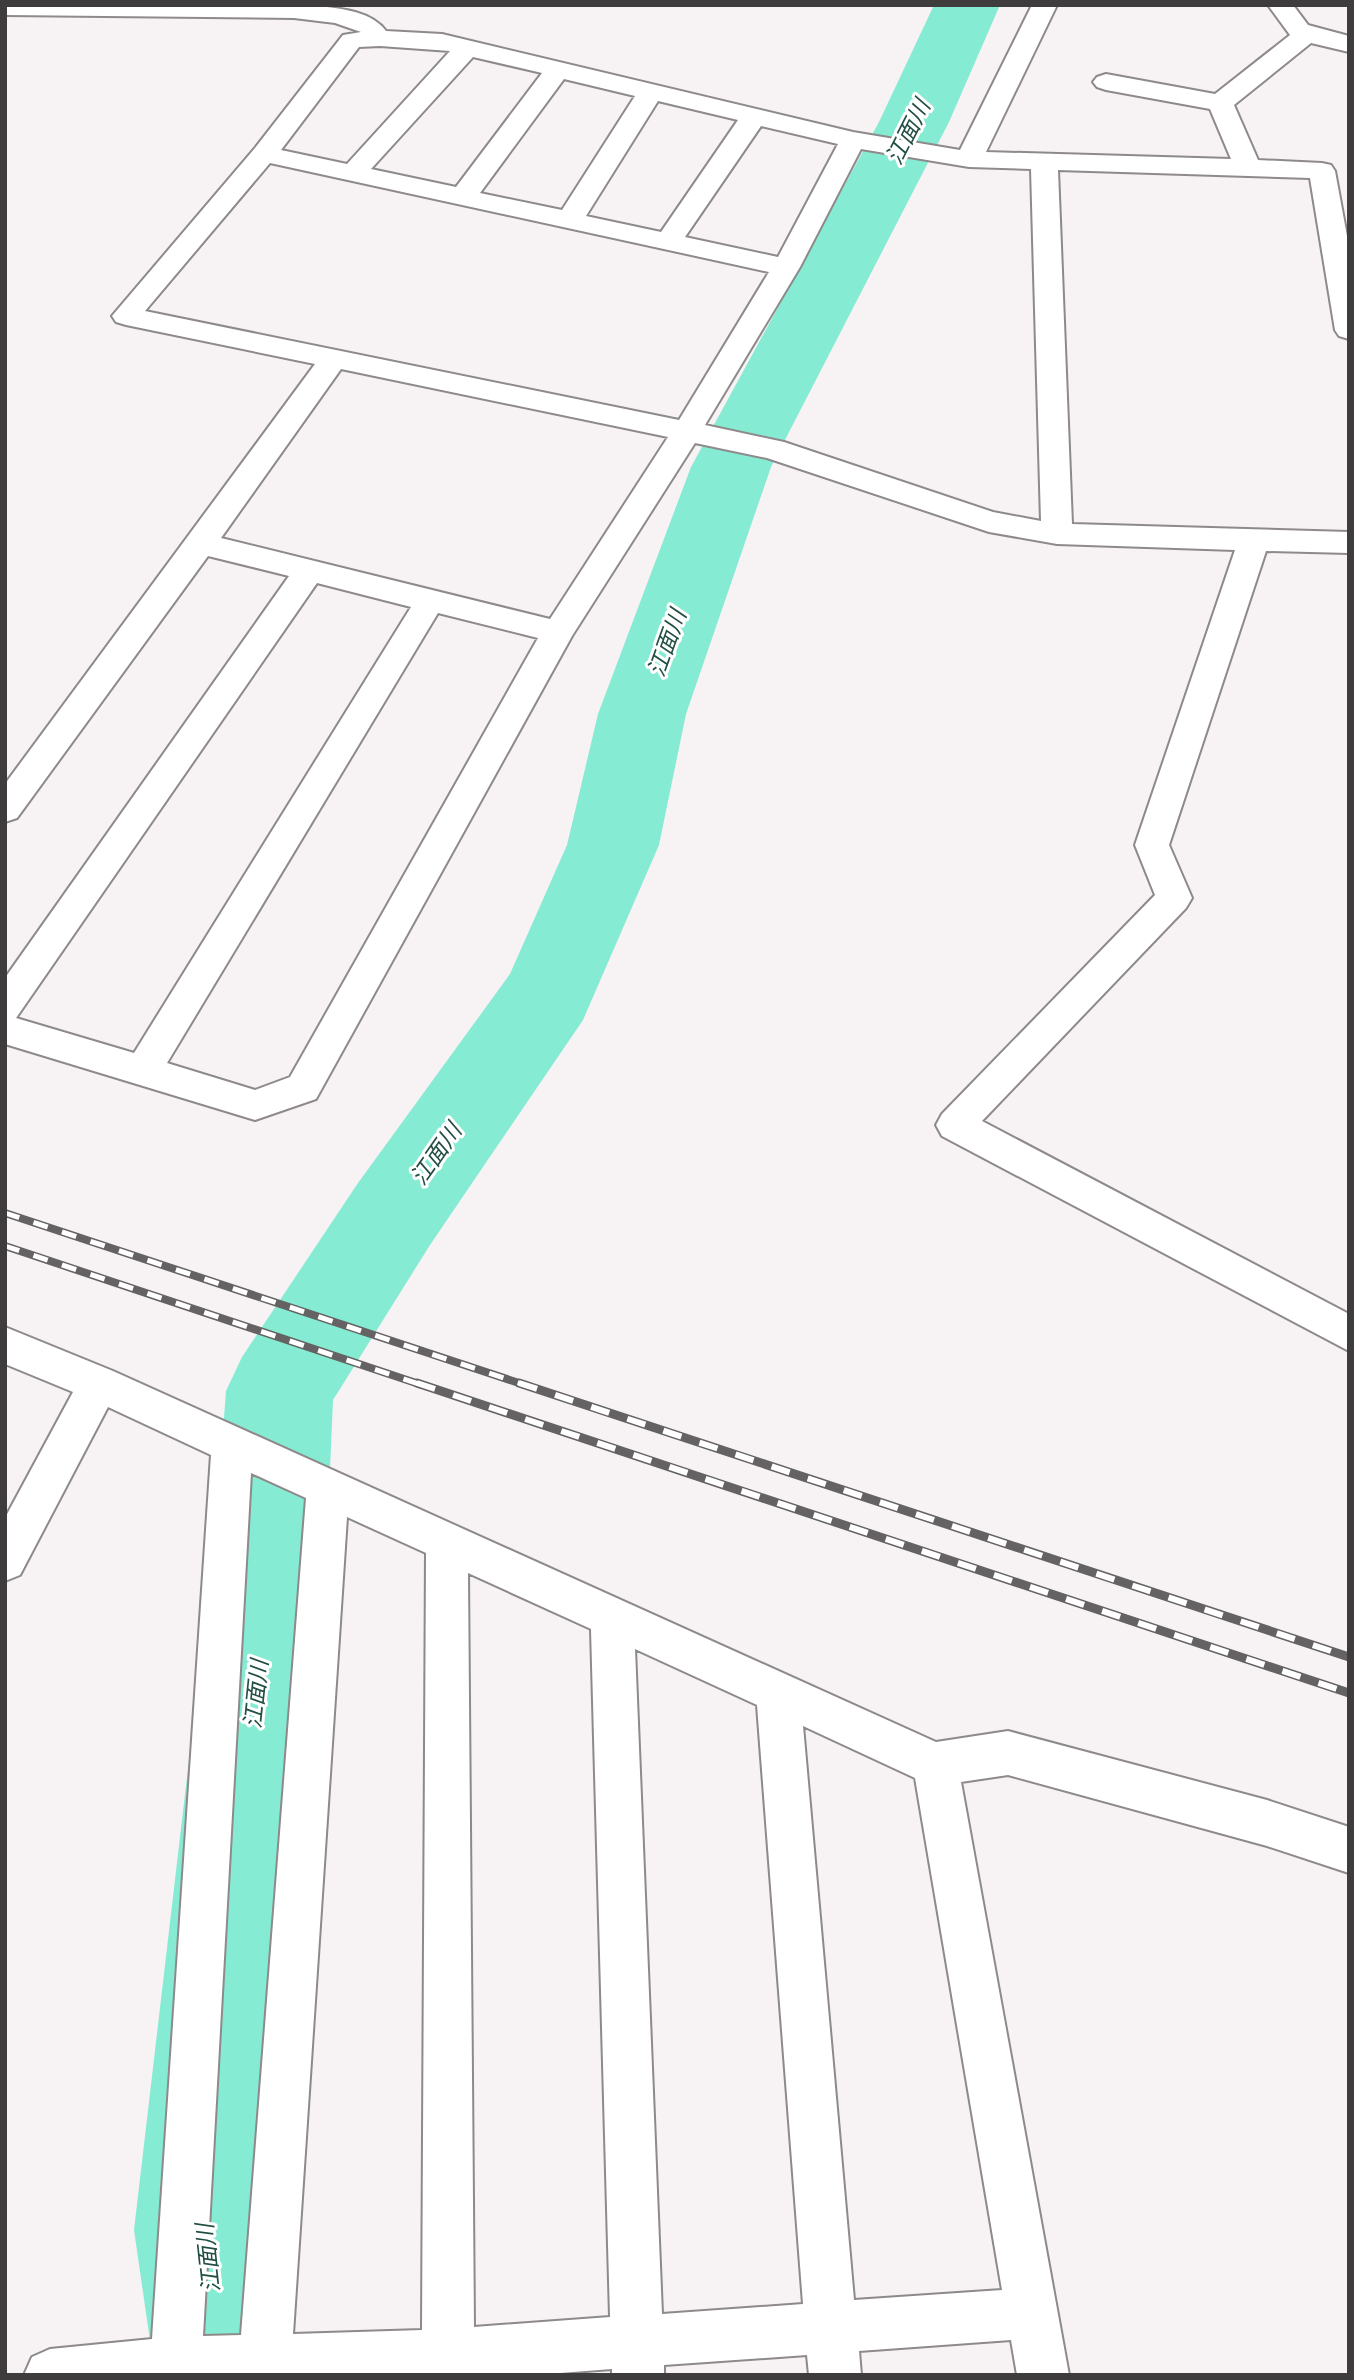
<svg xmlns="http://www.w3.org/2000/svg" width="1354" height="2380" font-family="'IBM Plex Serif','Noto Sans JP',serif">
	<style>
		.lines { fill: none; stroke-linecap: round; stroke-linejoin: round }
		.river { fill: #86ebd3; fill-rule: evenodd }
		.street-casing { stroke: #8e898a; stroke-width: 4 }
		.street { fill: #fff; fill-rule: evenodd }
		.rail-far1-casing { stroke: #646262; stroke-width: 8 }
		.rail-casing { stroke: #646262; stroke-width: 9 }
		.rail-far1 { stroke: #fff; stroke-width: 5; stroke-dasharray: 15; stroke-linecap: butt }
		.rail { stroke: #fff; stroke-width: 6; stroke-dasharray: 19; stroke-linecap: butt }
		.labels { text-anchor: middle; stroke-width: 6; stroke-linejoin: round; paint-order: stroke }
		.water-label { font-size: 23px; font-style: italic; fill: #224e44; stroke: #fff }
	</style>
	<rect width="100%" height="100%" fill="#f7f2f3"/>
	<g class="lines">
		<path class="river" d="M 934,5 L 1000,5 L 949,122 L 771,467 L 686,714 L 659,845 L 583,1020 L 430,1245 L 333,1400 L 327,1538 L 268,2230 L 293,2375 L 155,2375 L 134,2230 L 215,1538 L 226,1391 L 242,1357 L 358,1183 L 510,974 L 567,845 L 598,714 L 691,467 L 879,122 Z"/>
		<defs>
			<path id="street" d="M 5,5 L 309,5 C 334,8 370,9 386,31 L 442,34 L 853,132 L 960,150 L 1032,5 L 1057,5 L 986,152 L 1231,159 L 1210,109 L 1106,90 L 1097,87 L 1093,82 L 1097,77 L 1106,74 L 1215,94 L 1290,35 L 1268,5 L 1293,5 L 1308,25 L 1349,36 L 1349,52 L 1311,43 L 1234,105 L 1258,160 L 1322,163 L 1331,165 L 1335,171 L 1349,247 L 1349,339 L 1339,336 L 1335,330 L 1310,178 L 1058,170 L 1072,524 L 1349,532 L 1349,553 L 1266,551 L 1169,845 L 1192,898 L 1186,908 L 982,1121 L 1349,1314 L 1349,1351 L 942,1136 L 936,1125 L 942,1114 L 1155,895 L 1135,845 L 1235,550 L 1057,544 L 989,532 L 767,458 L 695,443 L 572,636 L 316,1099 L 255,1120 L 5,1044 L 5,978 L 289,576 L 208,556 L 17,818 L 5,822 L 5,784 L 315,364 L 126,325 L 116,322 L 112,316 L 255,148 L 343,35 L 361,32 L 335,23 L 294,18 L 5,15 ZM 380,46 L 450,51 L 347,164 L 281,150 L 359,47 ZM 473,57 L 542,73 L 456,187 L 371,169 ZM 564,79 L 635,96 L 562,210 L 480,193 ZM 658,101 L 738,120 L 661,232 L 586,216 ZM 761,126 L 838,144 L 778,257 L 685,237 ZM 861,149 L 969,167 L 1031,169 L 1041,521 L 993,512 L 784,442 L 705,425 L 800,267 ZM 270,163 L 769,272 L 679,420 L 145,311 ZM 341,369 L 668,437 L 550,619 L 221,538 ZM 317,583 L 411,607 L 134,1053 L 16,1018 ZM 438,613 L 538,638 L 290,1077 L 255,1090 L 167,1063 Z
				M 5,1327 L 113,1371 L 936,1742 L 1008,1731 L 1267,1800 L 1349,1827 L 1349,1873 L 1267,1846 L 1008,1775 L 961,1782 L 1069,2375 L 1017,2375 L 1011,2340 L 859,2351 L 861,2375 L 809,2375 L 807,2355 L 664,2365 L 664,2375 L 612,2375 L 612,2369 L 534,2375 L 24,2375 L 32,2357 L 50,2349 L 152,2339 L 211,1455 L 108,1407 L 20,1575 L 5,1581 L 5,1518 L 73,1392 L 5,1364 ZM 251,1473 L 306,1498 L 241,2335 L 203,2336 ZM 347,1517 L 426,1553 L 422,2330 L 293,2334 ZM 468,1573 L 591,1629 L 610,2317 L 474,2327 ZM 635,1649 L 757,1705 L 803,2304 L 662,2314 ZM 803,1726 L 915,1778 L 1002,2290 L 854,2300 Z"/>
		</defs>
		<use href="#street" class="street-casing"/>
		<use href="#street" class="street"/>
		<defs>
			<path id="rail-far1" d="M 5,1213 L 525,1385
				M 5,1246 L 422,1385"/>
			<path id="rail" d="M 417,1383 L 1349,1693
				M 519,1383 L 1349,1657"/>
		</defs>
		<use href="#rail-far1" class="rail-far1-casing"/>
		<use href="#rail" class="rail-casing"/>
		<use href="#rail-far1" class="rail-far1"/>
		<use href="#rail" class="rail"/>
	</g>
	<g class="labels">
		<g class="water-label">
			<text transform="translate(908 132) rotate(-63)" y="8">江面川</text>
			<text transform="translate(667 643) rotate(-70)" y="8">江面川</text>
			<text transform="translate(436 1154) rotate(-55)" y="8">江面川</text>
			<text transform="translate(256 1694) rotate(-84)" y="8">江面川</text>
			<text transform="translate(208 2258) rotate(-96)" y="8">江面川</text>
		</g>
	</g>
	<rect width="1354" height="2380" fill="none" stroke="#3e3c3c" stroke-width="14"/>
</svg>
